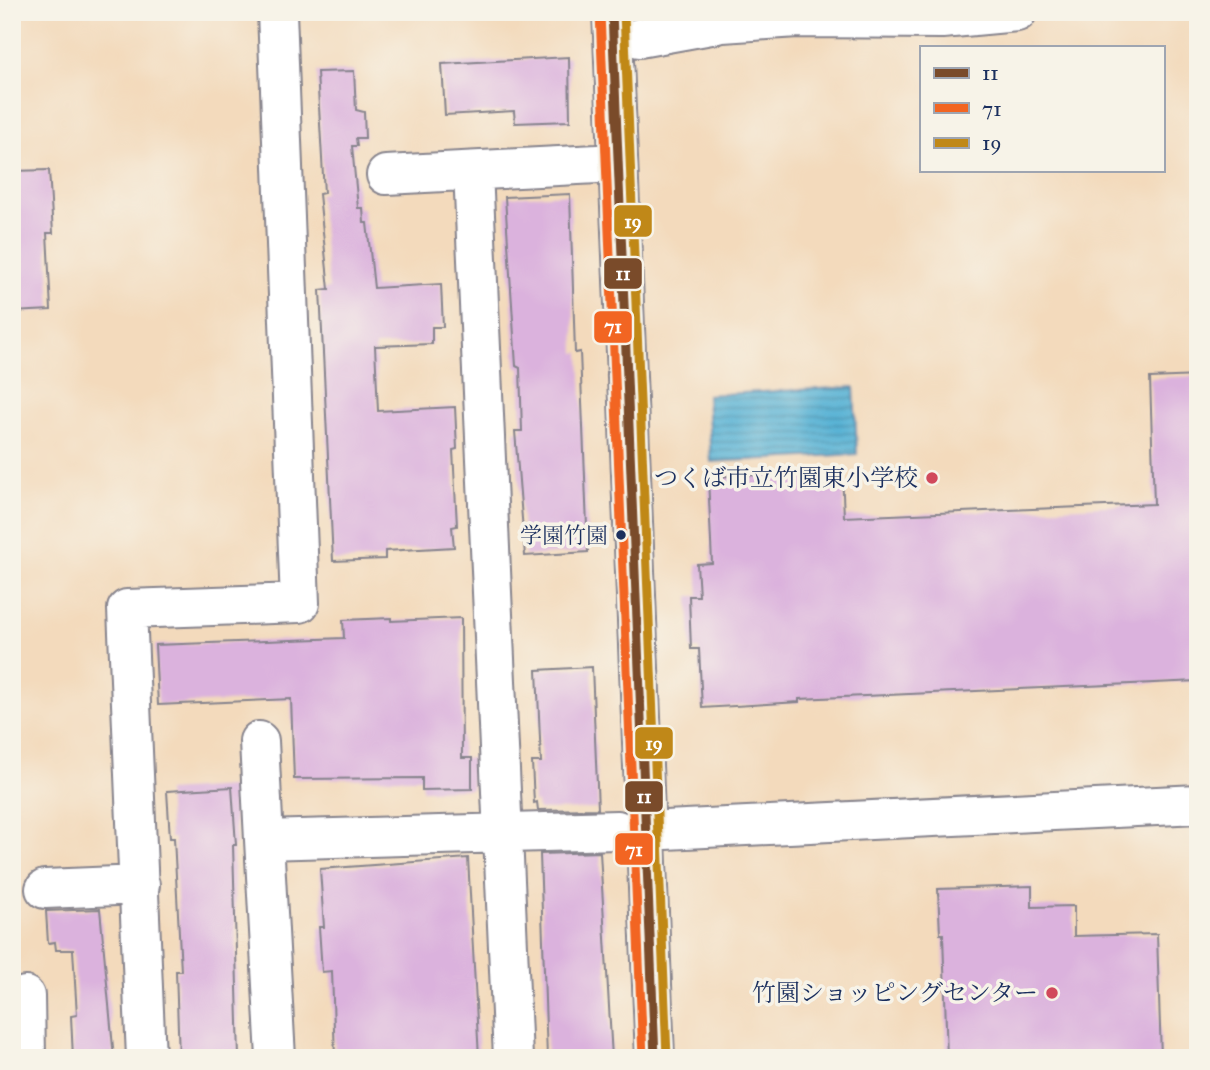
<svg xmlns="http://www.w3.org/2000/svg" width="1210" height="1070" font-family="'IM FELL Great Primer','Noto Serif JP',serif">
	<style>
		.water { fill: url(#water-rules); stroke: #39709a; stroke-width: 2 }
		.building { fill: #dbb2dd }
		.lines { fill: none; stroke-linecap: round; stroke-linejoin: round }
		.minor-casing { stroke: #87848d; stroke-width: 42 }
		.minor { stroke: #fff; stroke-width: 38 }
		.bus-1-casing { stroke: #f7f3e8; stroke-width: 14 }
		.bus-2-casing { stroke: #f7f3e8; stroke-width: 14 }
		.bus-3-casing { stroke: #f7f3e8; stroke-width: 14 }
		.bus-1 { stroke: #7a4b2a; stroke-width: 9 }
		.bus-2 { stroke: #f26522; stroke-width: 9 }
		.bus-3 { stroke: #c08818; stroke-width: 9 }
		.poi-dot { fill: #d1495b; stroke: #f7f3e8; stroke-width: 2.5 }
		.bus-dot { fill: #1b2f5e; stroke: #f7f3e8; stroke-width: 2.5 }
		.labels { text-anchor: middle; stroke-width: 7; stroke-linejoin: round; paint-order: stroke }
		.bus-label { font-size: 22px; fill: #1b2f5e; stroke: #f7f3e8; text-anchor: end }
		.poi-label { font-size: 24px; fill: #1b2f5e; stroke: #f7f3e8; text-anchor: end }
		.line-badge { stroke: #f7f3e8; stroke-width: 2.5 }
		.badge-label { font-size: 19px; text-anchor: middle; font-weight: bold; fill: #fff }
	</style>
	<defs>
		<pattern id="water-rules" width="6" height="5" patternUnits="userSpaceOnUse" patternTransform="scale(1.75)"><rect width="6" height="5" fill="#57b2d5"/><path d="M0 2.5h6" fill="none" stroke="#4791b0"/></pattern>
	</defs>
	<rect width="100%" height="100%" fill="#f7f3e8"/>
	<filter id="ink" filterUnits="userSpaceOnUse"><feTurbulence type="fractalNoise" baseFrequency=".0143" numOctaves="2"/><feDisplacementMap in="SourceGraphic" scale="14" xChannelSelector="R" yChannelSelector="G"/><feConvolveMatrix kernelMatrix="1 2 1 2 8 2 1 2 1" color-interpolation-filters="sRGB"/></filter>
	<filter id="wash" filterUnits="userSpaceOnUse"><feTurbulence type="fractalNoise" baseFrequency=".00686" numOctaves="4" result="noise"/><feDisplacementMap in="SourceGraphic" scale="28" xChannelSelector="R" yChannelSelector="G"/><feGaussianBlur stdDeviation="1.57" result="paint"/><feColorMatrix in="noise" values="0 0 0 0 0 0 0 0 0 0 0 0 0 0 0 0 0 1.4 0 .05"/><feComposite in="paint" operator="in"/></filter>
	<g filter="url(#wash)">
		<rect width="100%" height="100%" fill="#f3dabc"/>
		<path class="water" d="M 854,387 L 857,454 L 711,462 L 707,395 Z"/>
		<g id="blocks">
			<path class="building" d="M 569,57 L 570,121 L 515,123 L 514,111 L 445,115 L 442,64 Z
				M 354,71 L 356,110 L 364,112 L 365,138 L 356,138 L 357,146 L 352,146 L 358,208 L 363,208 L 364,223 L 367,223 L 374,288 L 441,284 L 443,327 L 432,327 L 432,344 L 375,346 L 378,411 L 455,407 L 457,449 L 453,450 L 457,526 L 452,527 L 454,547 L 385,551 L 385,559 L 333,561 L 320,290 L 329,289 L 319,194 L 324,193 L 317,72 Z
				M 49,170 L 53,233 L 47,233 L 51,310 L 12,312 L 12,171 Z
				M 570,194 L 575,353 L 580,352 L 588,552 L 525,556 L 515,431 L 522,431 L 520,368 L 516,366 L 505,197 Z
				M 1198,376 L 1198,681 L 799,699 L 799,702 L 702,708 L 699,649 L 691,649 L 689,596 L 699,596 L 697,564 L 712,563 L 708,477 L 842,472 L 844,517 L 1154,504 L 1150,378 Z
				M 391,618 L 391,621 L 461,618 L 462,758 L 472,758 L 472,789 L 422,790 L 422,778 L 294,779 L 291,699 L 158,705 L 155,645 L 344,638 L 343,620 Z
				M 592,667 L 598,809 L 538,810 L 537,802 L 534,803 L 532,762 L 541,762 L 537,670 Z
				M 232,787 L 236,845 L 233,845 L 239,1058 L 179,1058 L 176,971 L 181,971 L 174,838 L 170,838 L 167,791 Z
				M 600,852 L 612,1058 L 547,1058 L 540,854 Z
				M 468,858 L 479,1058 L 335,1058 L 332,971 L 322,972 L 319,927 L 324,927 L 320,869 Z
				M 1032,886 L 1032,907 L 1074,906 L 1074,936 L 1157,934 L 1161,1058 L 947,1058 L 943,934 L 940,934 L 938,889 Z
				M 100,909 L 114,1058 L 73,1058 L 71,1016 L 77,1015 L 73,950 L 56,950 L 55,942 L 48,943 L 46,911 Z"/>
		</g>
	</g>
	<g filter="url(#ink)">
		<use href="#blocks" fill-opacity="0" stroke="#87848d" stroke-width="2"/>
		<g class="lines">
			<defs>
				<path id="minor" d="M 612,12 L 655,1058
					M 639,38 L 722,23 L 797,18 L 942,19 L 1017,12
					M 473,171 L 513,1058
					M 386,175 L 617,163
					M 259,741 L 264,840
					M 645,831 L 1198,804
					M 45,889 L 140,885
					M 25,996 L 26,1058
					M 146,1058 L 127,609 L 300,603 L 277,12
					M 276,1058 L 264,840 L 617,830"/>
			</defs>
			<use href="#minor" class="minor-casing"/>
			<use href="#minor" class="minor"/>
			<defs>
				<path id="bus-1" d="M 612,12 L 655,1058"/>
				<path id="bus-2" d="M 600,13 L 643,1058"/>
				<path id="bus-3" d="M 624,12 L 667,1057"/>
			</defs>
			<use href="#bus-1" class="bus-1-casing"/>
			<use href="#bus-2" class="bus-2-casing"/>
			<use href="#bus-3" class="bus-3-casing"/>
			<use href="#bus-1" class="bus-1"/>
			<use href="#bus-2" class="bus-2"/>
			<use href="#bus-3" class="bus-3"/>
		</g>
	</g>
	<g class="poi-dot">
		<circle cx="932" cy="478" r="7"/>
		<circle cx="1052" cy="993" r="7"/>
	</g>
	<circle class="bus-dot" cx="621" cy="535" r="6"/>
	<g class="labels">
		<g class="bus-label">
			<text x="608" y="543">学園竹園</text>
		</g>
		<g class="poi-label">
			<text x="918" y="486">つくば市立竹園東小学校</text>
			<text x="1038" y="1001">竹園ショッピングセンター</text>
		</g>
	</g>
	<g class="line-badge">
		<rect x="613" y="204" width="40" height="34" rx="7" fill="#c08818"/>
		<rect x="603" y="257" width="40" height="33" rx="7" fill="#7a4b2a"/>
		<rect x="593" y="310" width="40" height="34" rx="7" fill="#f26522"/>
		<rect x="634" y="726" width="40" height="34" rx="7" fill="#c08818"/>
		<rect x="624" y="780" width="40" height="33" rx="7" fill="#7a4b2a"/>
		<rect x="614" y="832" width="40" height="34" rx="7" fill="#f26522"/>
	</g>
	<g class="badge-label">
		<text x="633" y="228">19</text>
		<text x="623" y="280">11</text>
		<text x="613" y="333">71</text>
		<text x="654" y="750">19</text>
		<text x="644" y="803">11</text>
		<text x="634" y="856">71</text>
	</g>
	<rect width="1210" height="1070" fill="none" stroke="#f7f3e8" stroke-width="42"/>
	<rect x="920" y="46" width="245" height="126" fill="#f7f3e8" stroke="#9fa5b1" stroke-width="2"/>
	<rect x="934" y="68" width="35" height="10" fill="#7a4b2a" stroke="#9fa5b1" stroke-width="2"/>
	<text x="982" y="80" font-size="21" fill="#1b2f5e">11</text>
	<rect x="934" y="103" width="35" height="10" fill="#f26522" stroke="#9fa5b1" stroke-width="2"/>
	<text x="982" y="116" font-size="21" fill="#1b2f5e">71</text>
	<rect x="934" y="138" width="35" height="10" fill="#c08818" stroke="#9fa5b1" stroke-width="2"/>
	<text x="982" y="150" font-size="21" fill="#1b2f5e">19</text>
</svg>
